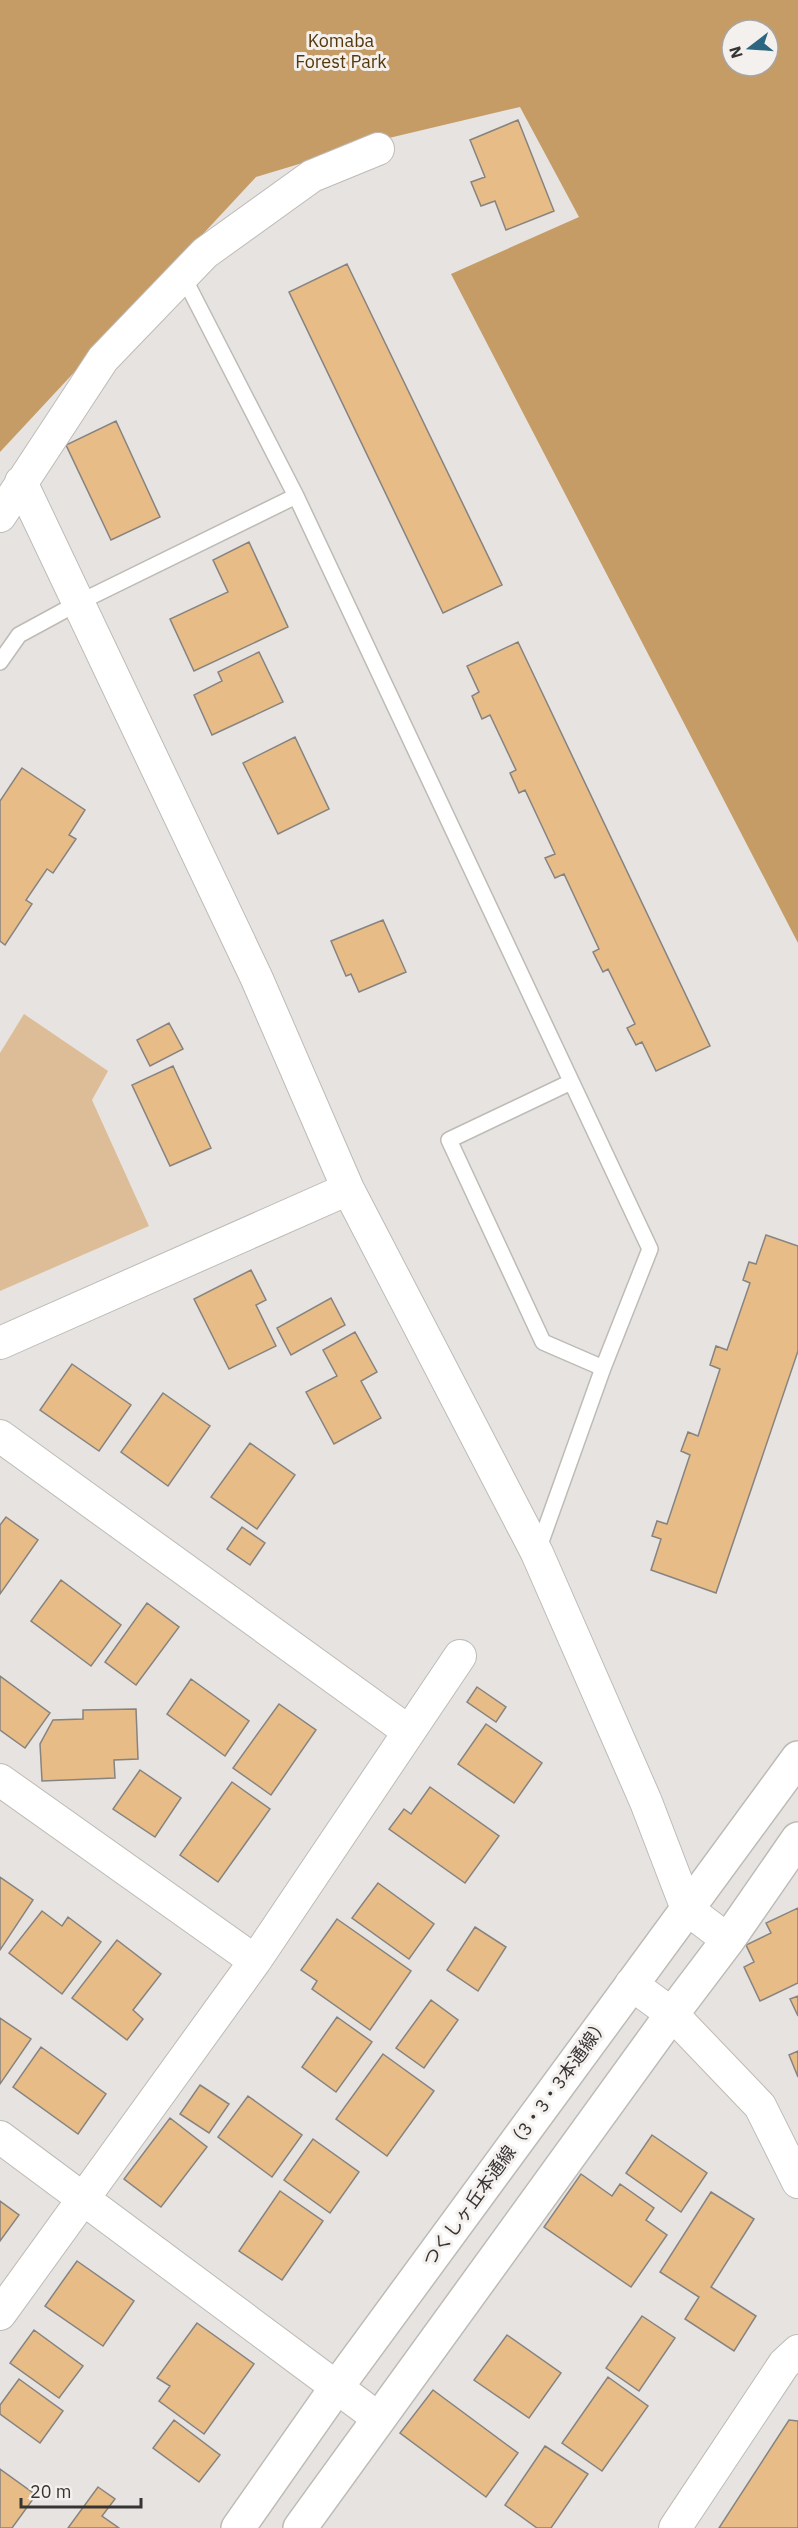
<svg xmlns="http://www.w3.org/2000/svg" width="798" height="2528" font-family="'IBM Plex Sans','Noto Sans JP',sans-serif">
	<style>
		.green { fill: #ddbd97 }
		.forest { fill: #c59b66; fill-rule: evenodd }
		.building { fill: #e8bc86; stroke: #868380; stroke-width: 1.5 }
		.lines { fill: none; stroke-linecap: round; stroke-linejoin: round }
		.service-casing { stroke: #bebbb7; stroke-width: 18 }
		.minor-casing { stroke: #bebbb7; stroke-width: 34 }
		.tertiary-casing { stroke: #bebbb7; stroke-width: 36 }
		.service { stroke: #fff; stroke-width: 15 }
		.minor { stroke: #fff; stroke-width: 32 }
		.tertiary { stroke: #fff; stroke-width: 33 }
		.labels { text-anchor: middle; stroke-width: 6; stroke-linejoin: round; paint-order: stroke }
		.park-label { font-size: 18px; fill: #54370b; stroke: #f3f0ed }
		.street-label { font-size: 18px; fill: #373534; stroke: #f3f0ed }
	</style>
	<rect width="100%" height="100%" fill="#e6e3e0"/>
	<path class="green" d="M 24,1014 L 108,1071 L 92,1100 L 149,1226 L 0,1291 L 0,1053 Z"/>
	<path class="forest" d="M 0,0 L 798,0 L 798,943 L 451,274 L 579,217 L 520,107 L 372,142 L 256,177 L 0,452 ZM 732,30 L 768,30 L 768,66 L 732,66 Z"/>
	<path class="building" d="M 518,120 L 554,211 L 506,230 L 495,201 L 481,206 L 471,182 L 485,177 L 470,140 Z
		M 347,264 L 502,585 L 443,613 L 289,292 Z
		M 116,421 L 160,517 L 111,540 L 66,445 Z
		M 249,542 L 288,627 L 194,671 L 170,619 L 228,592 L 213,560 Z
		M 518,642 L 710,1046 L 656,1071 L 642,1042 L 636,1045 L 627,1028 L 635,1024 L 608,969 L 603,972 L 593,952 L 599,949 L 564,874 L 555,878 L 545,858 L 555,854 L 525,790 L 519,793 L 510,773 L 516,770 L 490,715 L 482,719 L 472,696 L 479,692 L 467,666 Z
		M 259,652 L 283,702 L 212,735 L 194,695 L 222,681 L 218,672 Z
		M 295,737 L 329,809 L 278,834 L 243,763 Z
		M 22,768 L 85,810 L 69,835 L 76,839 L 53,873 L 47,869 L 26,900 L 32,904 L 5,945 L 0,941 L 0,801 Z
		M 383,920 L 406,972 L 359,992 L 351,974 L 346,976 L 331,941 Z
		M 169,1023 L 183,1049 L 150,1066 L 137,1040 Z
		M 173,1066 L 211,1148 L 170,1166 L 132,1085 Z
		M 766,1235 L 798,1246 L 798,1351 L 716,1593 L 651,1570 L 661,1539 L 652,1536 L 657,1521 L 667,1524 L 690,1455 L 681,1451 L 688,1432 L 698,1436 L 720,1369 L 710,1365 L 716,1346 L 727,1350 L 750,1283 L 743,1280 L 749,1262 L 756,1264 Z
		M 251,1270 L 266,1300 L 256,1305 L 276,1346 L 229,1369 L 194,1299 Z
		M 331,1298 L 345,1325 L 291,1355 L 277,1328 Z
		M 355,1332 L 377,1372 L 361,1381 L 381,1418 L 334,1444 L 306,1392 L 337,1376 L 323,1350 Z
		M 72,1364 L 131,1405 L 99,1451 L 40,1410 Z
		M 163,1393 L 210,1426 L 168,1486 L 121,1452 Z
		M 250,1443 L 295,1475 L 257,1529 L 211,1497 Z
		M 6,1517 L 38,1540 L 0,1594 L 0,1525 Z
		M 242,1527 L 265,1543 L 250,1565 L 227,1549 Z
		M 61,1580 L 121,1625 L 91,1666 L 31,1621 Z
		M 147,1603 L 179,1627 L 136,1685 L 105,1662 Z
		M 0,1676 L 50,1713 L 25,1748 L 0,1730 Z
		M 191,1679 L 249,1721 L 225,1756 L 167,1714 Z
		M 477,1687 L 506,1707 L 496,1722 L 467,1702 Z
		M 279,1704 L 316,1730 L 271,1795 L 233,1768 Z
		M 136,1709 L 138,1759 L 114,1760 L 115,1778 L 42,1781 L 40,1744 L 53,1720 L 83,1719 L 83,1710 Z
		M 486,1724 L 542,1763 L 514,1803 L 458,1764 Z
		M 140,1770 L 181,1798 L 155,1837 L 113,1809 Z
		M 232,1782 L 270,1809 L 218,1882 L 180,1855 Z
		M 430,1787 L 499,1836 L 465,1883 L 389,1829 L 404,1809 L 411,1814 Z
		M 0,1877 L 33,1900 L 0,1950 Z
		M 378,1883 L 434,1924 L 409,1959 L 352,1918 Z
		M 798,1908 L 798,1983 L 760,2001 L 744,1967 L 754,1962 L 746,1945 L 771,1933 L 766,1923 Z
		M 42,1911 L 62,1926 L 68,1917 L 101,1942 L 62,1994 L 9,1953 Z
		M 337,1919 L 411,1971 L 370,2030 L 312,1989 L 317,1981 L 301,1970 Z
		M 475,1927 L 506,1947 L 478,1991 L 447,1970 Z
		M 117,1940 L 161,1974 L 133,2010 L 143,2019 L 127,2040 L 72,1998 Z
		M 798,1996 L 798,2016 L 790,1999 Z
		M 431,2000 L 458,2020 L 424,2068 L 396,2048 Z
		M 337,2017 L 372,2042 L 336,2092 L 302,2067 Z
		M 0,2018 L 31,2039 L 0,2084 Z
		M 41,2047 L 106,2094 L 78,2134 L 13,2087 Z
		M 798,2051 L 798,2077 L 789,2055 Z
		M 383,2054 L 434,2091 L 387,2156 L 336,2119 Z
		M 200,2085 L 229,2104 L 209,2133 L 180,2114 Z
		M 248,2096 L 302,2135 L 272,2177 L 218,2137 Z
		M 170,2118 L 207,2147 L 161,2207 L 124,2179 Z
		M 652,2135 L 707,2173 L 681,2212 L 626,2173 Z
		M 313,2139 L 359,2172 L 330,2213 L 284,2180 Z
		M 581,2174 L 612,2196 L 620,2184 L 654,2208 L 646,2220 L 667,2235 L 631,2287 L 544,2227 Z
		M 280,2191 L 323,2221 L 282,2280 L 239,2251 Z
		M 711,2192 L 754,2219 L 711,2287 L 756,2316 L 734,2351 L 685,2319 L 699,2297 L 660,2272 Z
		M 0,2201 L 19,2215 L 0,2241 Z
		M 77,2261 L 134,2301 L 103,2346 L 45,2306 Z
		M 642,2316 L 675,2338 L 639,2391 L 606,2368 Z
		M 197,2323 L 254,2364 L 204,2434 L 159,2401 L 170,2386 L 157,2378 Z
		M 34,2330 L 83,2366 L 59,2398 L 10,2363 Z
		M 507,2335 L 561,2373 L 529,2418 L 474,2380 Z
		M 608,2377 L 648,2406 L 602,2471 L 562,2443 Z
		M 19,2379 L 63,2411 L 40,2443 L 0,2414 L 0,2405 Z
		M 433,2390 L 518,2453 L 486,2497 L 400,2433 Z
		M 174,2420 L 220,2455 L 199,2482 L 153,2448 Z
		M 789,2420 L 798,2421 L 798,2528 L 719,2528 Z
		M 545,2446 L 588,2474 L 551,2528 L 537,2528 L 505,2505 Z
		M 0,2469 L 36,2495 L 12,2528 L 0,2528 Z
		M 98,2487 L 115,2499 L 102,2516 L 119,2528 L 68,2528 Z"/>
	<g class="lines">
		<defs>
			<path id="service" d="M 183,276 L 296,496 L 650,1249 L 603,1368 L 538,1550
				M 0,662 L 19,635 L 78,603 L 296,496
				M 571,1082 L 449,1140 L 543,1342 L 603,1368"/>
			<path id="minor" d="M 21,482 L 257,979 L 348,1189 L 537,1553 L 646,1802 L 687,1909 L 728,1940
				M 0,516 L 103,359 L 205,253 L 312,176 L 378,149
				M 0,1343 L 348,1189
				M 0,1436 L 408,1731
				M 0,1780 L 255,1961
				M 631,1984 L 672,2014 L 760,2106 L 798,2182
				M 0,2137 L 378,2418
				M 0,2314 L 255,1961 L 460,1656
				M 675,2528 L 784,2364 L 798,2351"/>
			<path id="tertiary" d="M 238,2528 L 336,2388 L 798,1758
				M 300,2528 L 672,2014 L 728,1940 L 798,1839"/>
		</defs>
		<use href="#service" class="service-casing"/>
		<use href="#minor" class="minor-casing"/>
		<use href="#tertiary" class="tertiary-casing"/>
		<use href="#service" class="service"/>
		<use href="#minor" class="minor"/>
		<use href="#tertiary" class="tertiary"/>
	</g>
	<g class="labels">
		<g class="park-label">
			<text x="341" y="47">Komaba<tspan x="341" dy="21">Forest Park</tspan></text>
		</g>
		<g class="street-label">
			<text transform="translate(516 2142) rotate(-54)" y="6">つくしヶ丘本通線（3・3・3本通線）</text>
		</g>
	</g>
	<g transform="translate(750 48) rotate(253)"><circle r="28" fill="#f3f0ed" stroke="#a8a5a3" stroke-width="1.5"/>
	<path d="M0-4.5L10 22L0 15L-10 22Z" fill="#2d6680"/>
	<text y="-9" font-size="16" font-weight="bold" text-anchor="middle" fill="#373534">N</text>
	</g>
	<path d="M21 2498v9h120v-9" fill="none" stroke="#373534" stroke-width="3"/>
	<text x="30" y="2498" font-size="18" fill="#373534" stroke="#f3f0ed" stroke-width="4.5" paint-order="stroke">20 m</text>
</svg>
